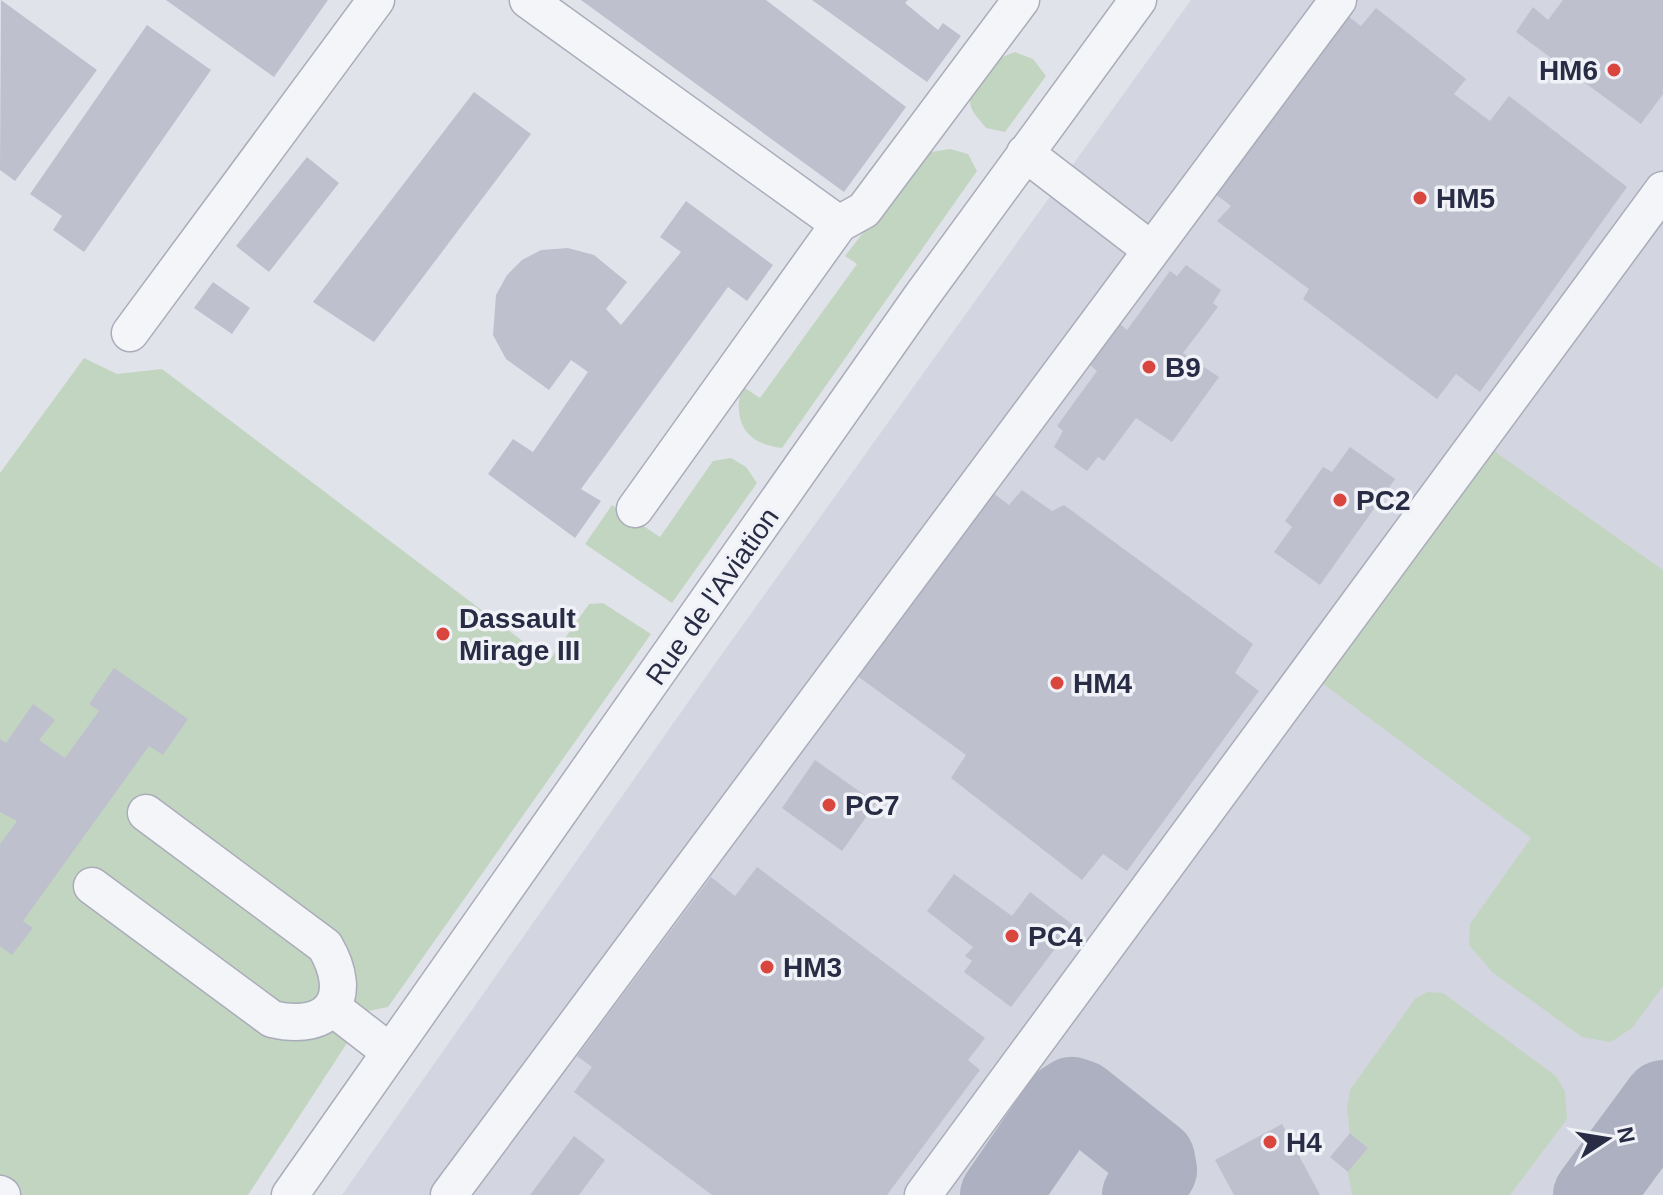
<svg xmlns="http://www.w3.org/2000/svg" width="1663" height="1195" font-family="Helvetica,sans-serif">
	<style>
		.built { fill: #d3d5e0 }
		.green { fill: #c2d5c1 }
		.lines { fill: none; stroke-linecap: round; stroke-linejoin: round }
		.taxiway { stroke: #adb0c0; stroke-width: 80 }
		.building { fill: #bec0ce }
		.minor-casing { stroke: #aaacb9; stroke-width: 39 }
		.minor { stroke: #f4f5f9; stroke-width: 36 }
		.poi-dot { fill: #d9463d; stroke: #f1f2f8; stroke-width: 3 }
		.labels { text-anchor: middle; stroke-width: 7; stroke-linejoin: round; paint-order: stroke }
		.poi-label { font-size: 28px; font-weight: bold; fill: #282c44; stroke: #f1f2f8; text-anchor: start }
		.street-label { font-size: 28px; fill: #282c44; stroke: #f1f2f8 }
	</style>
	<rect width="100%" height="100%" fill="#e1e3eb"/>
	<path class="built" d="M 1191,0 L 1663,0 L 1663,1195 L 342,1195 L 717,661 Z"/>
	<path class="green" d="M 1015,52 L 1033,59 L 1046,76 L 1005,132 L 986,128 C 982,122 973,114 971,107 C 963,79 994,59 1015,52 Z
		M 950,149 L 968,154 L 977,171 L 782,448 C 745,444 732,421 742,386 L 760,398 L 857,264 L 845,256 L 925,153 Z
		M 84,358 L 117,374 L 162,369 L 549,661 L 589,604 L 603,603 L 651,634 L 388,1007 L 368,1011 L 248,1195 L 0,1195 L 0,473 Z
		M 1491,449 L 1663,570 L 1663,986 L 1632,1028 L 1611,1042 L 1582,1037 L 1492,972 L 1469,945 L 1470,924 L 1531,838 L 1322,683 Z
		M 731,458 L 746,467 L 757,483 L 672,603 L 585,544 L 612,505 L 660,537 L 713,461 Z
		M 1443,993 L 1556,1076 L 1565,1092 L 1567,1119 L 1510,1195 L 1352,1195 L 1348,1172 L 1368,1148 L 1350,1133 L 1347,1109 L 1350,1090 L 1415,999 L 1427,992 Z"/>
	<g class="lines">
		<path class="taxiway" d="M 1000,1195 L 1064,1102 L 1072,1097 L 1081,1100 L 1155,1159 L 1157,1170 L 1142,1195
			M 1593,1195 L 1663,1100"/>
	</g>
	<path class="building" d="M 1,0 L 97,70 L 15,181 L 0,170 Z
		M 166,0 L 328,0 L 274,77 Z
		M 581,0 L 766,0 L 906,107 L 844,192 Z
		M 812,0 L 908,0 L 905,3 L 938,30 L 943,23 L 961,36 L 927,82 Z
		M 1563,0 L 1663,0 L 1663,94 L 1641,124 L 1516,32 L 1533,7 L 1548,20 Z
		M 1376,8 L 1466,79 L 1454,94 L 1490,121 L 1509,96 L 1627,187 L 1480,392 L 1456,374 L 1437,399 L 1303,299 L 1309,289 L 1217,221 L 1231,206 L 1210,190 L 1344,13 L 1361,26 Z
		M 147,25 L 211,70 L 84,252 L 53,230 L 62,216 L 30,194 Z
		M 474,92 L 531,134 L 374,342 L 313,302 Z
		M 307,157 L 339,183 L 269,272 L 236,246 Z
		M 686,201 L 773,265 L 747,301 L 728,287 L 581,489 L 601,501 L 575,538 L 488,474 L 513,439 L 533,452 L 588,372 L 571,360 L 549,390 L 506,359 L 493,335 L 496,295 L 507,275 L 522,260 L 541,250 L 568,248 L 594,255 L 627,282 L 606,309 L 621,325 L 681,252 L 660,237 Z
		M 1186,265 L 1221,290 L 1213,303 L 1218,307 L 1183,353 L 1219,377 L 1172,442 L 1136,418 L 1104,461 L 1098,457 L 1087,471 L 1054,447 L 1063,431 L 1057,426 L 1097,371 L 1088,363 L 1119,323 L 1127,330 L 1170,271 L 1177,276 Z
		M 213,282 L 250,308 L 232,334 L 194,308 Z
		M 1350,447 L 1395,479 L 1320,585 L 1274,552 L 1292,527 L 1285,521 L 1323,467 L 1332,472 Z
		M 1022,490 L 1052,511 L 1064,505 L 1253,644 L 1235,673 L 1259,691 L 1127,871 L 1103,854 L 1082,880 L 951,778 L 966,755 L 856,675 L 992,492 L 1009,505 Z
		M 114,668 L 188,719 L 163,755 L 149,746 L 23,921 L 33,928 L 12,955 L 0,946 L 0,844 L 17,821 L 0,812 L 0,739 L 6,743 L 33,704 L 55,720 L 39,740 L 65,758 L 99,711 L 89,704 Z
		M 815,760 L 876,803 L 842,851 L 782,808 Z
		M 757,867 L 985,1038 L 968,1060 L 980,1070 L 887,1195 L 712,1195 L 574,1092 L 592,1067 L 577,1056 L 711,877 L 735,896 Z
		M 954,874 L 1012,916 L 1030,892 L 1073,925 L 1011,1007 L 964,972 L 972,961 L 965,956 L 973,947 L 927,911 Z
		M 1282,1124 L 1320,1195 L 1234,1195 L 1215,1160 Z
		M 1350,1133 L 1368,1148 L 1348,1172 L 1330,1157 Z
		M 574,1136 L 605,1160 L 579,1195 L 530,1195 Z"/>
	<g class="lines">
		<defs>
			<path id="minor" d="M 528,0 L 839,224
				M 1025,153 L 1150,249
				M 130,333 L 376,0
				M 635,509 L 839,224 L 864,210 L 1021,0
				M 92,886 L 272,1019 C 331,1033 355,997 325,946 L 146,813
				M 333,1008 L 390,1052
				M 0,1194 L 2,1195
				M 290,1195 L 921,297 L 1138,0
				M 449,1195 L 1338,0
				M 923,1195 L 1663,190"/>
		</defs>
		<use href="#minor" class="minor-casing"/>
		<use href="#minor" class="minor"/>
	</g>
	<g class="poi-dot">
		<circle cx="1614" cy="70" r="8"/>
		<circle cx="1420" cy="198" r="8"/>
		<circle cx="1149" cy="367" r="8"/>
		<circle cx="1340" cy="500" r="8"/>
		<circle cx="443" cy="634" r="8"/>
		<circle cx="1057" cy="683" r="8"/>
		<circle cx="829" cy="805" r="8"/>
		<circle cx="1012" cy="936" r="8"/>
		<circle cx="767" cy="967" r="8"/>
		<circle cx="1270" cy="1142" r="8"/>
	</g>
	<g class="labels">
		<g class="poi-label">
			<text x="1598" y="80" text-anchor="end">HM6</text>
			<text x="1436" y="208">HM5</text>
			<text x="1165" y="377">B9</text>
			<text x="1356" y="510">PC2</text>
			<text x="459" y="628">Dassault<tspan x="459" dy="32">Mirage III</tspan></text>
			<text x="1073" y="693">HM4</text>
			<text x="845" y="815">PC7</text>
			<text x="1028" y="946">PC4</text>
			<text x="783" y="977">HM3</text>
			<text x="1286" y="1152">H4</text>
		</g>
		<g class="street-label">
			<text transform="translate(712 596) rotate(-55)" y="10">Rue de l'Aviation</text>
		</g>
	</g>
	<g transform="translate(1607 1139) rotate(78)" stroke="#f1f2f8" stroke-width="6" paint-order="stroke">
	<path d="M0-6L14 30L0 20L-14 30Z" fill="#282c44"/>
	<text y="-12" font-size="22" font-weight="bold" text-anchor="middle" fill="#282c44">N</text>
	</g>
</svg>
